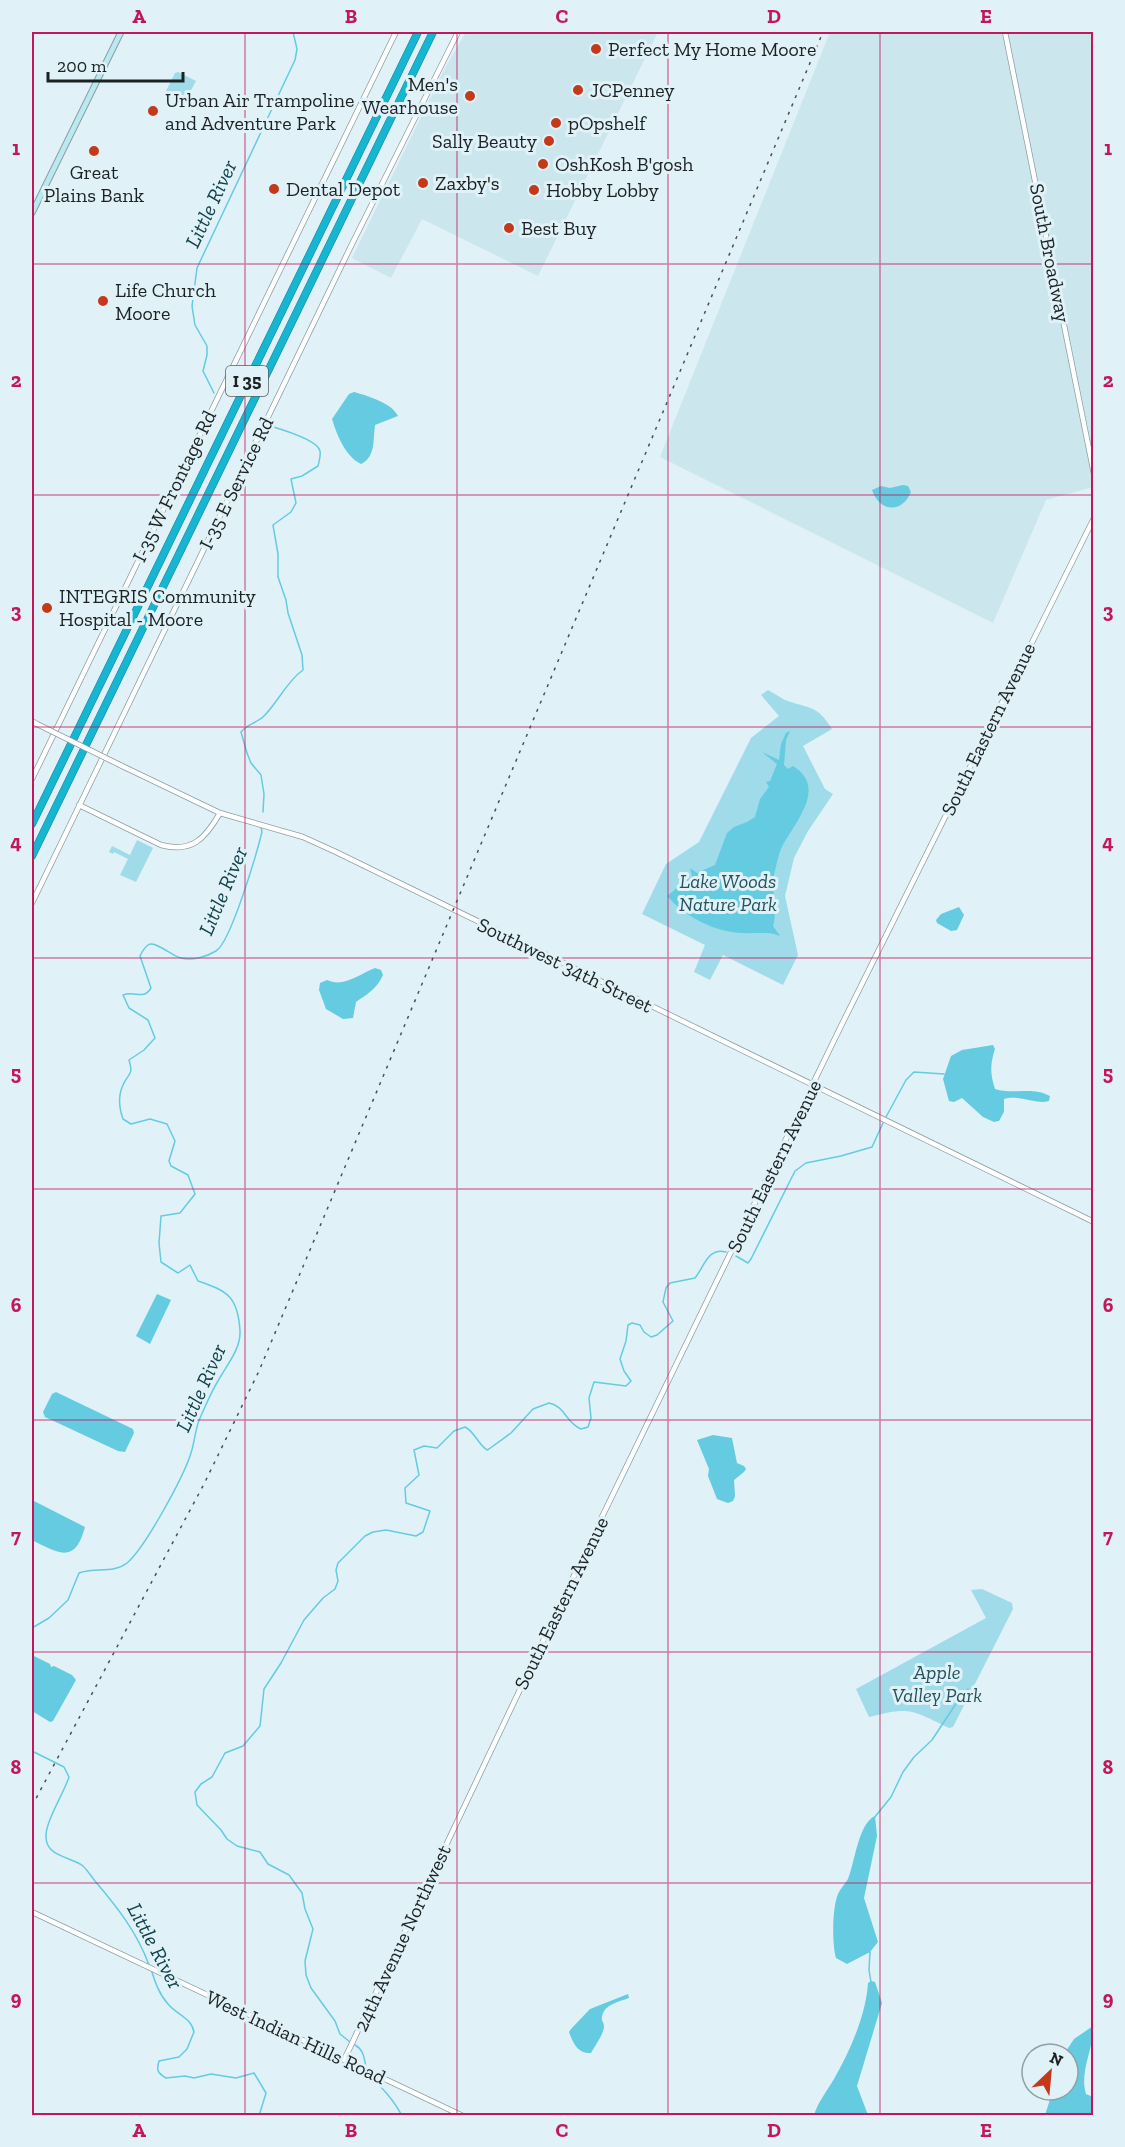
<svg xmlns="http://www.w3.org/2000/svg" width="1125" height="2147" font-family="'Zilla Slab',serif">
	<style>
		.built { fill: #cbe6ed }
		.green { fill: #9fdbe9 }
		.water { fill: #64cbe1 }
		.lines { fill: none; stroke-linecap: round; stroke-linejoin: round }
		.stream { stroke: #64cbe1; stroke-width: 1.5 }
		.tertiary-casing { stroke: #8d9ea2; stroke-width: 6 }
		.secondary-casing { stroke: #8d9ea2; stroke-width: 7 }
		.motorway-casing { stroke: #188294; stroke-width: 8 }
		.tertiary { stroke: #fff; stroke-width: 4.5 }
		.secondary { stroke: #b9e9f1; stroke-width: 5 }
		.motorway { stroke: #16b5d1; stroke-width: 7 }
		.rail { stroke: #485154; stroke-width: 1.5; stroke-dasharray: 3 6; stroke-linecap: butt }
		.tertiary-bridge-casing { stroke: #8d9ea2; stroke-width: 6; stroke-linecap: butt }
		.tertiary-bridge { stroke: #fff; stroke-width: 4.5 }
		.grid { fill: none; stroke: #c2185b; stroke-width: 1.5; stroke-opacity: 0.55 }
		.poi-dot { fill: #c33919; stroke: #e0f2f7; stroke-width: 2 }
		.labels { text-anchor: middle; stroke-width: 6; stroke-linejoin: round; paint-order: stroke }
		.shield { fill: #e0f2f7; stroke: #576063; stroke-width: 1.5 }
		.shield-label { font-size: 18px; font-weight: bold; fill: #1c2224 }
		.poi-label { font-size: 20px; fill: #1c2224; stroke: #e0f2f7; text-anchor: start }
		.street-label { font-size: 20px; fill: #1c2224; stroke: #e0f2f7 }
		.park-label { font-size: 20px; font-style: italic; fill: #25525c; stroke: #e0f2f7 }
		.water-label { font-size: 21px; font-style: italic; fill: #11414a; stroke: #e0f2f7 }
		.neatline { fill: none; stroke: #c2185b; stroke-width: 2 }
		.grid-label { font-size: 20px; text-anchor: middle; font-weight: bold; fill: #c2185b }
	</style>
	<rect width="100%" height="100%" fill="#e0f2f7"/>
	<path class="built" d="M 466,32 L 658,32 L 538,276 L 422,219 L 391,278 L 352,258 L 444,70 Z
		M 830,32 L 1093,32 L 1093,487 L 1046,500 L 993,623 L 660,457 Z"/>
	<path class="green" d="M 178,72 L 196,81 L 184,103 L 165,93 L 175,73 Z
		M 768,690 C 774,693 779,697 785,700 C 809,709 817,704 832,729 L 803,746 L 825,789 L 833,794 L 808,831 L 794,858 L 785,896 L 798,955 L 783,985 L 723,955 L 710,980 L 694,972 L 705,945 L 642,914 L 666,864 L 699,842 L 751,738 L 779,716 L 761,695 Z
		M 137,840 L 153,848 L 136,882 L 120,875 L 128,859 L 114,852 L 113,854 L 109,852 L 112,846 L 130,855 Z
		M 982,1589 L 1012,1603 L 1013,1609 L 953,1727 L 949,1728 C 912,1710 910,1706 869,1717 L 856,1689 L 986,1618 L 971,1590 Z"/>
	<path class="water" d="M 354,392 C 368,396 392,403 398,416 L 375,425 C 373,439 376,457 361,464 C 345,456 337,435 332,419 L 349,394 Z
		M 903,485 L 908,486 L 911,492 C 901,515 879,511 872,490 L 881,486 L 890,488 Z
		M 790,731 L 786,740 L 784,765 L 788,769 L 793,766 C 829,788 793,824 781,849 C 778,856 776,867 774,875 C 771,892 778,909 773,926 L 780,936 C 769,931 756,934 743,933 C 714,932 686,917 667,896 L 692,876 L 690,868 L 697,873 L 715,865 L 727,833 L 734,827 L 747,822 L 755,817 L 760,799 L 769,787 L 766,782 L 770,781 L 777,764 L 762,752 L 779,760 L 781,744 L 786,733 Z
		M 959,907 L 964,915 L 957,930 L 951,931 L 937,923 L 936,920 L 941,914 Z
		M 375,968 L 381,970 L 383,975 C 377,989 367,994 356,1002 L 353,1018 L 343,1019 L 326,1009 L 319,990 L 320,983 L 327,980 C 344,988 359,974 375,968 Z
		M 993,1045 L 995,1049 C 990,1064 990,1074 995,1089 C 1014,1095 1032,1086 1050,1096 L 1049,1101 C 1034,1105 1018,1094 1004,1099 L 1004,1112 L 999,1121 L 994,1122 L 983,1117 L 962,1098 L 954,1102 L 949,1101 L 943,1079 L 951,1056 L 962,1050 Z
		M 157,1294 L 171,1300 L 150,1344 L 136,1336 Z
		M 56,1392 L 133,1429 L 134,1433 L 125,1452 L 118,1451 L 45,1417 L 43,1412 L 52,1394 Z
		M 713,1435 L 732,1438 L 737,1463 L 744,1466 L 746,1469 L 744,1472 L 734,1480 L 735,1496 L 733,1501 L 728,1503 L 717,1499 L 708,1476 L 709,1469 L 697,1440 Z
		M 32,1500 L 85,1527 C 75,1565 58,1553 32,1540 Z
		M 32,1655 L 50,1664 L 51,1667 L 54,1666 L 72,1675 L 76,1680 L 53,1721 L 50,1722 L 32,1711 Z
		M 875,1816 L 877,1836 L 864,1898 L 878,1942 L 870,1952 L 847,1964 L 836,1958 C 832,1944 832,1908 838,1894 C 840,1889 845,1884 848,1879 C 855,1862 858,1824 875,1816 Z
		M 871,1981 L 875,1982 L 882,2003 L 857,2086 L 868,2115 L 814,2115 C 818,2102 827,2091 834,2079 C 850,2051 866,2015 868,1983 Z
		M 628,1994 L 629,1998 C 619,2002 604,2004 602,2017 C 601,2022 604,2021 604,2027 C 603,2035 595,2046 591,2053 C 578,2054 573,2043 569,2032 L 571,2029 L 590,2009 Z
		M 1093,2026 C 1094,2049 1079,2072 1086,2094 L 1093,2097 L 1093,2115 L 1045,2115 L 1053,2090 L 1068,2090 L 1068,2054 L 1064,2054 L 1074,2039 Z"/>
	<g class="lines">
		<path class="stream" d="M 214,393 L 203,371 L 207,355 L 207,346 L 195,325 L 192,306 L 197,268 L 295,60 L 297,49 L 293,32
			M 263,812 L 264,794 L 261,775 L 251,763 L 247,753 L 241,732 C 247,724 257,723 264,716 C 278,702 287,681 303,670 L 302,655 L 288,613 L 286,600 L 278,577 L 278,554 L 273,525 L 291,512 L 296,503 L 291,479 L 302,476 L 318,466 C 319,462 321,456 320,451 C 318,440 280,429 270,426
			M 886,1117 L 906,1080 L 914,1072 L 944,1074
			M 736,1256 L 748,1263 L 751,1259 L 795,1171 L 806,1163 L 841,1156 L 872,1147 L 883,1123
			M 32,1628 L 49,1618 L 68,1600 L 79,1573 C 95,1567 113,1574 127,1563 C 145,1548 184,1476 191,1453 C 195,1441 195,1429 200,1418 C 206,1405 211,1392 218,1381 C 226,1366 241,1349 240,1331 C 238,1297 228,1291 198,1281 L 190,1265 L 178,1273 L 161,1262 L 159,1243 L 161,1216 L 180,1213 L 195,1194 L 188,1175 L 171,1166 L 169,1161 L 175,1141 L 167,1124 L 150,1119 L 131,1124 L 123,1119 C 119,1108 118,1096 123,1085 C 128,1073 134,1076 129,1060 L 144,1050 L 155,1038 L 148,1020 L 129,1008 L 123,995 C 135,990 143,1001 151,988 L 140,956 C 141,954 145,947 148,945 C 155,940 173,957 181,958 C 192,961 206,957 216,951 C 231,942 257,852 262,832 L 261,827
			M 32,1751 L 64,1767 L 69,1777 C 64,1793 45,1822 46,1837 C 46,1857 72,1857 83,1866 C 88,1871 91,1876 95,1881 C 117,1907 137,1932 149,1965
			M 874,1818 L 891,1797 L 903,1772 L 914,1757 L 932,1740 L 961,1696 L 968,1689
			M 870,1952 L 869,1970 L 871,1982
			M 151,1969 C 155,1982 159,1994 168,2004 C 177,2015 191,2017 194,2032 L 187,2049 L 179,2057 L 159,2061 C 156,2071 158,2073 166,2078 L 185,2076 L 194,2078 L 211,2074 L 236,2078 L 254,2073 L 266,2093 L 259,2116
			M 350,2042 L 340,2034 L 335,2021 L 311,1988 L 306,1975 L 305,1961 L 313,1929 L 305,1909 L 302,1893 L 289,1875 L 268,1864 L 260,1852 L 237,1846 L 227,1839 L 221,1830 L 197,1805 L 195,1792 L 201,1784 L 212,1777 L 225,1753 L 243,1746 L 260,1726 L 264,1689 L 281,1663 L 304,1620 L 323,1598 L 335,1589 L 338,1581 L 336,1570 L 338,1563 L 365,1536 L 373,1532 L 386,1530 L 416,1536 L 423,1532 L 430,1511 L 406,1503 L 405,1488 L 419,1475 L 414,1450 L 424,1446 L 437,1448 L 454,1431 L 465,1427 C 475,1432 477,1443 487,1450 L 489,1449 L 511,1433 L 533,1409 L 549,1403 C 565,1406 566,1423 581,1429 L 588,1427 L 591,1418 L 589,1398 L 594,1382 L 626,1386 L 631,1381 L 624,1371 L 620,1359 L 626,1341 L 628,1325 L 632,1323 L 640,1325 L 644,1332 L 651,1337 L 657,1335 L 673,1321 L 663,1302 L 666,1288 L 670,1283 L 695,1278 C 704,1267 708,1247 726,1252
			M 355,2045 C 364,2050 364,2058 366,2067
			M 367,2072 L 369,2077 C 381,2085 395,2102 402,2116"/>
		<defs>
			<path id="tertiary" d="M 1005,32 L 1094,474
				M 32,721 L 37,724
				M 120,765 L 220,813 L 303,837 L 336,852 L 1094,1222
				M 32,779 L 396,32
				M 79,805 L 161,845 C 192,853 205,839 220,813
				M 32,903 L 352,244 L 458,32
				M 32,1912 L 463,2116
				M 344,2060 L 599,1523 L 842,1024 L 1094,518"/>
			<path id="secondary" d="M 32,213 L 121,32"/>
			<path id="motorway" d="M 32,824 L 418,32
				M 32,856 L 433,32"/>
		</defs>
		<use href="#tertiary" class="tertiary-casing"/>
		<use href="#secondary" class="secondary-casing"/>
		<use href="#motorway" class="motorway-casing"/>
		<use href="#tertiary" class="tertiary"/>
		<use href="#secondary" class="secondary"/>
		<use href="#motorway" class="motorway"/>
		<path class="rail" d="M 32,1806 L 204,1484 L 259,1371 L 823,32"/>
		<defs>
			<path id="tertiary-bridge" d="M 37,724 L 120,765"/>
		</defs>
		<use href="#tertiary-bridge" class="tertiary-bridge-casing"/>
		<use href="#tertiary-bridge" class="tertiary-bridge"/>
	</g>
	<path class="grid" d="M 245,32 L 245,2116M 457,32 L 457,2116M 668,32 L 668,2116M 880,32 L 880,2116M 32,264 L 1094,264M 32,495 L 1094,495M 32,727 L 1094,727M 32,958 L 1094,958M 32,1189 L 1094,1189M 32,1420 L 1094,1420M 32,1652 L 1094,1652M 32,1883 L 1094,1883"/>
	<g class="poi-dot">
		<circle cx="596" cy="49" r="6"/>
		<circle cx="578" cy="90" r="6"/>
		<circle cx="470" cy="96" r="6"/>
		<circle cx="153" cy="111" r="6"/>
		<circle cx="556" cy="123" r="6"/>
		<circle cx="549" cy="141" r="6"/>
		<circle cx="94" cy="151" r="6"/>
		<circle cx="543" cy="164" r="6"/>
		<circle cx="423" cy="183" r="6"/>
		<circle cx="274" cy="189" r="6"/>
		<circle cx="534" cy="190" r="6"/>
		<circle cx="509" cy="228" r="6"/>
		<circle cx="103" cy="301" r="6"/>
		<circle cx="47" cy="608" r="6"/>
	</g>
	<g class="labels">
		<rect class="shield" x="226" y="366" width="42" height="30" rx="4.5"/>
		<g class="shield-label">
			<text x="247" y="387">I 35</text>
		</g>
		<g class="poi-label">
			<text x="608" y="56">Perfect My Home Moore</text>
			<text x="458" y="91" text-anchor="end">Men's<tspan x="458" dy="23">Wearhouse</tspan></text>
			<text x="590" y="97">JCPenney</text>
			<text x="165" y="107">Urban Air Trampoline<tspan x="165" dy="23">and Adventure Park</tspan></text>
			<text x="568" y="130">pOpshelf</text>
			<text x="537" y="148" text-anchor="end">Sally Beauty</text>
			<text x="555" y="171">OshKosh B'gosh</text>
			<text x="94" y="179" text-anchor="middle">Great<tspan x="94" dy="23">Plains Bank</tspan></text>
			<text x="435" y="190">Zaxby's</text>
			<text x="286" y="196">Dental Depot</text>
			<text x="546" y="197">Hobby Lobby</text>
			<text x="521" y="235">Best Buy</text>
			<text x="115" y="297">Life Church<tspan x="115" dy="23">Moore</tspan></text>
			<text x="59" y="603">INTEGRIS Community<tspan x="59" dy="23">Hospital - Moore</tspan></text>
		</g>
		<g class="street-label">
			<text transform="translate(1050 253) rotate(79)" y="7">South Broadway</text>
			<text transform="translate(236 483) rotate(-64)" y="7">I-35 E Service Rd</text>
			<text transform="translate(174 486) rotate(-64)" y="7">I-35 W Frontage Rd</text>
			<text transform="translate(988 729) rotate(-64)" y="7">South Eastern Avenue</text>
			<text transform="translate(565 965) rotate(26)" y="7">Southwest 34th Street</text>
			<text transform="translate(774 1166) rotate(-64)" y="7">South Eastern Avenue</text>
			<text transform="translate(561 1603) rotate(-64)" y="7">South Eastern Avenue</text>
			<text transform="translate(402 1938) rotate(-65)" y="7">24th Avenue Northwest</text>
			<text transform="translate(296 2037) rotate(25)" y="7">West Indian Hills Road</text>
		</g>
		<g class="park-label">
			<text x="728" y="888">Lake Woods<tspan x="728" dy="23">Nature Park</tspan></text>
			<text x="937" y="1679">Apple<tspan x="937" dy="23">Valley Park</tspan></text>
		</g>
		<g class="water-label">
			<text transform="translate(211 204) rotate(-65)" y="7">Little River</text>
			<text transform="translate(223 891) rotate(-67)" y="7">Little River</text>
			<text transform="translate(201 1388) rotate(-66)" y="7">Little River</text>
			<text transform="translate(155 1946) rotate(62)" y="7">Little River</text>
		</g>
	</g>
	<rect width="1125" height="2147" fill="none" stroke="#e0f2f7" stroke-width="66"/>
	<g transform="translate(1050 2072) rotate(26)"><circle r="28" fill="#e0f2f7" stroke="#929fa3" stroke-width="1.5"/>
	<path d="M0-4.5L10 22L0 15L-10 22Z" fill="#c33919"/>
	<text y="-9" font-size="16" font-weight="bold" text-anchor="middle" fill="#1c2224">N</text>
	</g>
	<path d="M48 72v9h135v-9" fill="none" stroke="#1c2224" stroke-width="3"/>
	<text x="57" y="72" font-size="18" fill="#1c2224" stroke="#e0f2f7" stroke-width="4.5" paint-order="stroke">200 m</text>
	<rect x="33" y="33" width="1059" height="2081" class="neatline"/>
	<g class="grid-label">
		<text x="139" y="23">A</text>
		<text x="351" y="23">B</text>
		<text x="562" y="23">C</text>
		<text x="774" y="23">D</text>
		<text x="986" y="23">E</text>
		<text x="16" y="155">1</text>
		<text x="1108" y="155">1</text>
		<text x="16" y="387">2</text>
		<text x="1108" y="387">2</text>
		<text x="16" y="618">3</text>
		<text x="1108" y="618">3</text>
		<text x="16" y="849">4</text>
		<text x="1108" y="849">4</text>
		<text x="16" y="1080">5</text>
		<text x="1108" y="1080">5</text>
		<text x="16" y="1312">6</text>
		<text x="1108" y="1312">6</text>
		<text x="16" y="1543">7</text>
		<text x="1108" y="1543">7</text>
		<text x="16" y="1774">8</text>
		<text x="1108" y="1774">8</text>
		<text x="16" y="2005">9</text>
		<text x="1108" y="2005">9</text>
		<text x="139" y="2137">A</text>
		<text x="351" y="2137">B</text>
		<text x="562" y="2137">C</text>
		<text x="774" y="2137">D</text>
		<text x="986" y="2137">E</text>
	</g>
</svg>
